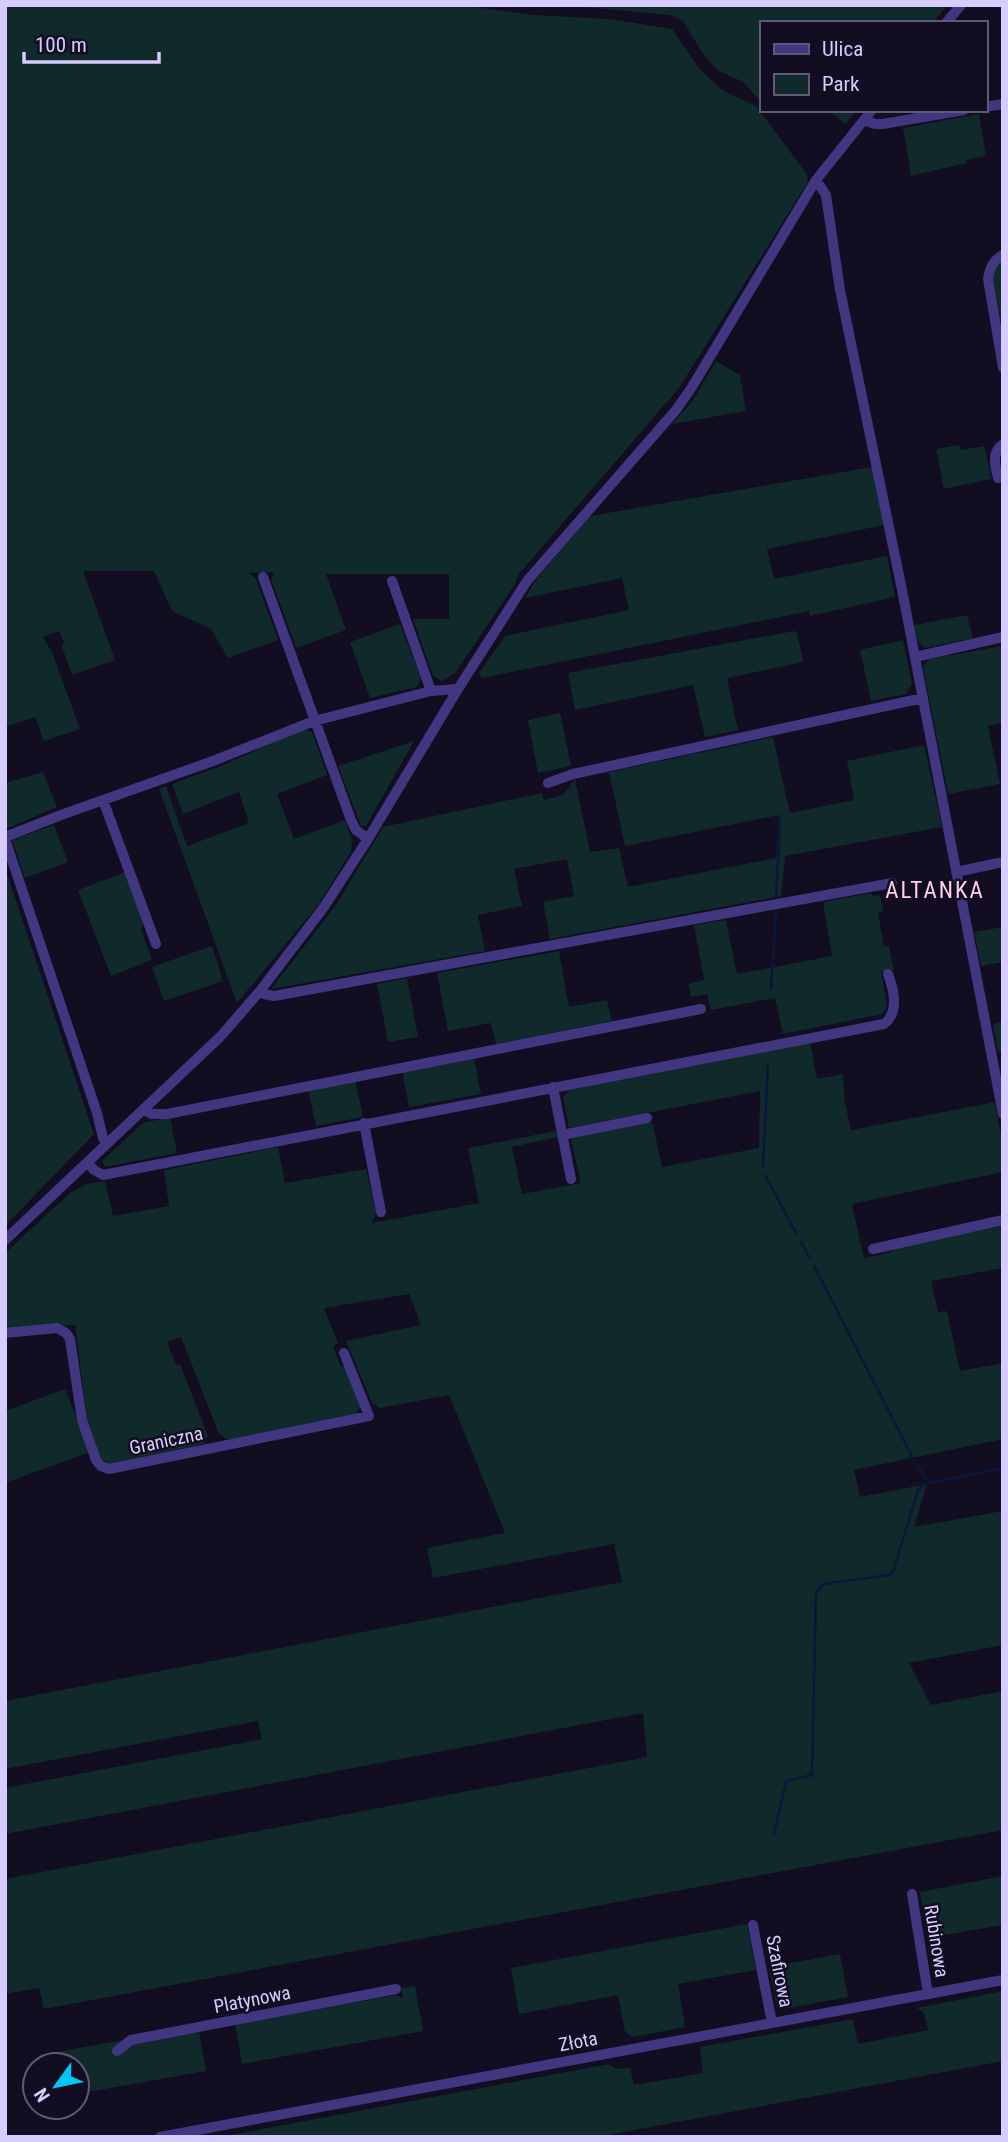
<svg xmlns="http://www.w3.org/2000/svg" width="1008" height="2142" font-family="'Roboto Condensed',sans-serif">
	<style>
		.green { fill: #10292a }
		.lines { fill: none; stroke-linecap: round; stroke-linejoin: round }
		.stream { stroke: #09173d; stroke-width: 2.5 }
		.minor { stroke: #413780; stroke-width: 10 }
		.labels { text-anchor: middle; stroke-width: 5; stroke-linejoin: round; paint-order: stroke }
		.street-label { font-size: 19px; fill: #d7ccff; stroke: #120d20 }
		.quarter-label { font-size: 23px; letter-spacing: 2px; fill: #ffcee8; stroke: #120d20 }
	</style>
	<rect width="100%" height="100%" fill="#120d20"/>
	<path class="green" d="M 5,5 L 459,5 L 534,15 L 610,19 L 672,29 L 699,68 L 722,90 L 756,106 L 806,173 L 808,182 L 679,388 L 519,574 L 514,586 L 455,673 L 442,681 L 433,676 L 413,619 L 449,619 L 449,574 L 326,574 L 346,630 L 296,648 L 271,579 L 274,572 L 249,573 L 256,579 L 278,640 L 228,658 L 211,629 L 172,611 L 154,571 L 83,571 L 115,660 L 72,675 L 62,647 L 64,642 L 59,631 L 43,637 L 52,652 L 80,729 L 44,741 L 35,717 L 5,727 Z
		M 562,5 L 948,5 L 932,23 L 761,23 L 761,102 L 743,82 L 717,70 L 703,54 L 683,21 L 670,15 Z
		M 828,110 L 857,110 L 845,124 Z
		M 979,114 L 986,156 L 966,160 L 966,163 L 911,176 L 903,128 Z
		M 1003,258 L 1003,320 L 1001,321 L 991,269 Z
		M 716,361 L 740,375 L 746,411 L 672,424 L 693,400 Z
		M 959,445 L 961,450 L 984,446 L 992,479 L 944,489 L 936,449 Z
		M 872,467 L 884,525 L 767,549 L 774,579 L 887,556 L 895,597 L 810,616 L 809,611 L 482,678 L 479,673 L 505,636 L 629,610 L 622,578 L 525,598 L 537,578 L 590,516 Z
		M 967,615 L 973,638 L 925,648 L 918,642 L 914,625 Z
		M 400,624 L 421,678 L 417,687 L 370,698 L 350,642 Z
		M 794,631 L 797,632 L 803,662 L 727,678 L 738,730 L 705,737 L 693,685 L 575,710 L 568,673 Z
		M 903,640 L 912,684 L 906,694 L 871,701 L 860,650 Z
		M 1003,646 L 1003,723 L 988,726 L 1000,784 L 948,794 L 923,667 L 929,659 Z
		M 560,713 L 571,766 L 538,773 L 528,720 Z
		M 303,729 L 312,732 L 327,775 L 277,794 L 294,839 L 345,820 L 352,840 L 351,852 L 318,905 L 237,1003 L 159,789 L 166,786 L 187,846 L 249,823 L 239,792 L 183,814 L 172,784 L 228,763 Z
		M 773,737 L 790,813 L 854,800 L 847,761 L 924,745 L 942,827 L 785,856 L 781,896 L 550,939 L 543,902 L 574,896 L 567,859 L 514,869 L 522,906 L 478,915 L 485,951 L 271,989 L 336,905 L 383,827 L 542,793 L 544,800 L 563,795 L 575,779 L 590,852 L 619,848 L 628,887 L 776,858 L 779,815 L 625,846 L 609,772 Z
		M 414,741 L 366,826 L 361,826 L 338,766 Z
		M 43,772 L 57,807 L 6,829 L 5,783 Z
		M 54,825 L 68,862 L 25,878 L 12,840 Z
		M 5,868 L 94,1134 L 5,1226 Z
		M 125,872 L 144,924 L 141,929 L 152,960 L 111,976 L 78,890 Z
		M 870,893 L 874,896 L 880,895 L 883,912 L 878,913 L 884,946 L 889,946 L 894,970 L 881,972 L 887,1007 L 882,1014 L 783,1034 L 775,998 L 711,1010 L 707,994 L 691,997 L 688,984 L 704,980 L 694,925 L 726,920 L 737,974 L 832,956 L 823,902 Z
		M 1003,927 L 1003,962 L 981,966 L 974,932 Z
		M 212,946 L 223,981 L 164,1001 L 152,967 Z
		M 559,951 L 569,1007 L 607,1000 L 612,1021 L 496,1044 L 491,1023 L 448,1031 L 437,973 Z
		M 407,978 L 418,1037 L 388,1042 L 377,984 Z
		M 1003,1021 L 1003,1051 L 998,1052 L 993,1024 Z
		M 810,1042 L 817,1079 L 843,1074 L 845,1103 L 851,1130 L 995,1102 L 1003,1145 L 1003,1172 L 852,1204 L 864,1258 L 890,1253 L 896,1247 L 1003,1226 L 1003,1268 L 931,1281 L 938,1312 L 947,1311 L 960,1371 L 1003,1363 L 1003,1439 L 854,1470 L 860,1497 L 927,1484 L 914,1527 L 1003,1511 L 1003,1645 L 909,1663 L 931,1705 L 1003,1691 L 1003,1830 L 44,2009 L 39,1988 L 5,1994 L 5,1879 L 647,1757 L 643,1713 L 5,1834 L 5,1788 L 262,1739 L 258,1721 L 5,1769 L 5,1701 L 622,1582 L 614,1544 L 433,1578 L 427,1548 L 505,1533 L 449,1395 L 380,1408 L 372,1403 L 346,1341 L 421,1325 L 409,1294 L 324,1308 L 338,1343 L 333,1346 L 341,1367 L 345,1366 L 361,1405 L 357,1413 L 228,1440 L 219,1434 L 181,1337 L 167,1342 L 176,1365 L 180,1364 L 208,1436 L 203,1444 L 110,1464 L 100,1458 L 89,1433 L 75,1325 L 5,1330 L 5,1253 L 70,1193 L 87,1184 L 105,1181 L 113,1216 L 169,1206 L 164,1170 L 278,1147 L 285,1183 L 366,1169 L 376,1214 L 372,1223 L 479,1203 L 468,1148 L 556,1131 L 558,1137 L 512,1147 L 522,1194 L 581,1183 L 571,1140 L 575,1136 L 648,1121 L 653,1125 L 662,1167 L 759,1148 L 760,1091 L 569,1128 L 563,1098 L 569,1090 Z
		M 474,1057 L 481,1094 L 409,1107 L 402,1071 Z
		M 355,1080 L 363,1117 L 316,1126 L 308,1089 Z
		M 170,1117 L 177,1153 L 105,1167 L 102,1161 L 143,1123 Z
		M 65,1389 L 90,1452 L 5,1483 L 5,1411 Z
		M 1003,1876 L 1003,1925 L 927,1938 L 920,1892 Z
		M 747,1924 L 756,1970 L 678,1984 L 685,2027 L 633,2037 L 625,2032 L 618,1995 L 519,2014 L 511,1968 Z
		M 840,1954 L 848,1997 L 784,2009 L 776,2003 L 769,1967 Z
		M 415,1986 L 423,2031 L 242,2064 L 235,2024 L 396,1995 L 403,1999 L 401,1988 Z
		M 1003,1991 L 1003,2061 L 597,2137 L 220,2137 L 609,2064 L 616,2069 L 630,2068 L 634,2085 L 703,2073 L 700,2047 L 853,2019 L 858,2044 L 928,2030 L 924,2013 L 917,2008 Z
		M 199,2031 L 206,2071 L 77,2094 L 77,2065 L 42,2065 L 39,2055 L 124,2040 L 128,2050 L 132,2044 Z"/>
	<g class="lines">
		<path class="stream" d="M 776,897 L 780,817
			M 771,989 L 776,911
			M 763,1166 L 768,1065
			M 765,1175 L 796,1233
			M 801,1242 L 809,1257
			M 814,1266 L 914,1460
			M 918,1466 L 929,1482
			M 774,1834 L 786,1781 L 812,1775 L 816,1593 L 824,1584 L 889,1575 L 893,1572 L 918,1490 L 925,1484 L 1003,1468"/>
		<path class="minor" d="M 946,23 L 961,5
			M 985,107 L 1003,104
			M 864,120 L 875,124 L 883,124 L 964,110
			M 816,180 L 826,195 L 840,290 L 902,590 L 1003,1114
			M 1003,255 C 992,261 990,268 988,279 L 1003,368
			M 998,478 C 995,465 991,453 1003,444
			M 263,577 L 351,820 L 356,830 L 368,839
			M 392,581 L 431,691
			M 915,657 L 1003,637
			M 548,783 L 573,774 L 923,698
			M 103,800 L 156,944
			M 5,837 L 61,815 L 213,761 L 314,721 L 431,691 L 458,689
			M 5,839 L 97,1113 L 103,1138 L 107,1144
			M 956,872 L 1003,862
			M 260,991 L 264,994 L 274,996 L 892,883
			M 553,1087 L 571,1179
			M 144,1110 L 152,1114 L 167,1114 L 701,1009
			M 364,1123 L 381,1212
			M 562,1135 L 647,1118
			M 88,1162 L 94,1170 L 103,1175 L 884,1024 C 899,1013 894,990 888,974
			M 5,1240 L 220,1037 L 260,991 L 324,907 L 368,839 L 458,689 L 527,581 L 676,410 L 692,387 L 816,180 L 872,110
			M 873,1249 L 1003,1220
			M 5,1333 L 57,1328 L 66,1333 L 70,1339 L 82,1420 L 96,1460 L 101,1466 L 109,1469 L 369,1416 L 344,1353
			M 912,1894 L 928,1994
			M 753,1925 L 772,2023
			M 117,2051 L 131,2040 L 396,1989
			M 160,2137 L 1003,1980"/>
	</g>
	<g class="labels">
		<g class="street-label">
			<text transform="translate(166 1440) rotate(-12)" y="7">Graniczna</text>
			<text transform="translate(937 1941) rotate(81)" y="7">Rubinowa</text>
			<text transform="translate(780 1971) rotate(79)" y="7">Szafirowa</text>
			<text transform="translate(252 1999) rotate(-11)" y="7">Platynowa</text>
			<text transform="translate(578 2041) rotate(-11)" y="7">Złota</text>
		</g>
		<g class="quarter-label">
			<text x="935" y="898">ALTANKA</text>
		</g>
	</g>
	<rect width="1008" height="2142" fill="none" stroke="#d7ccff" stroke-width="14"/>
	<rect x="760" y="21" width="228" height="91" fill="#120d20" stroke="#615979" stroke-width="2"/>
	<rect x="774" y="44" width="35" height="10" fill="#413780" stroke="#615979" stroke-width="2"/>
	<text x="822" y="56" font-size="21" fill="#d7ccff">Ulica</text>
	<rect x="774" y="74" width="35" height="21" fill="#10292a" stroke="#615979" stroke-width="2"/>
	<text x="822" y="91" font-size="21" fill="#d7ccff">Park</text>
	<g transform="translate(56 2086) rotate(237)"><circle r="33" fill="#120d20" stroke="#615979" stroke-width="2"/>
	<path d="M0-5L12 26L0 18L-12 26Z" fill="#00c6f7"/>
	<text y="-10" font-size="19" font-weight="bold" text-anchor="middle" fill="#d7ccff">N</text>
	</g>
	<path d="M24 52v10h135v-10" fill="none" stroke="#d7ccff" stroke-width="3.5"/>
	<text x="35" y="52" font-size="21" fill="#d7ccff" stroke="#120d20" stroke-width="5" paint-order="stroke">100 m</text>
</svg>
